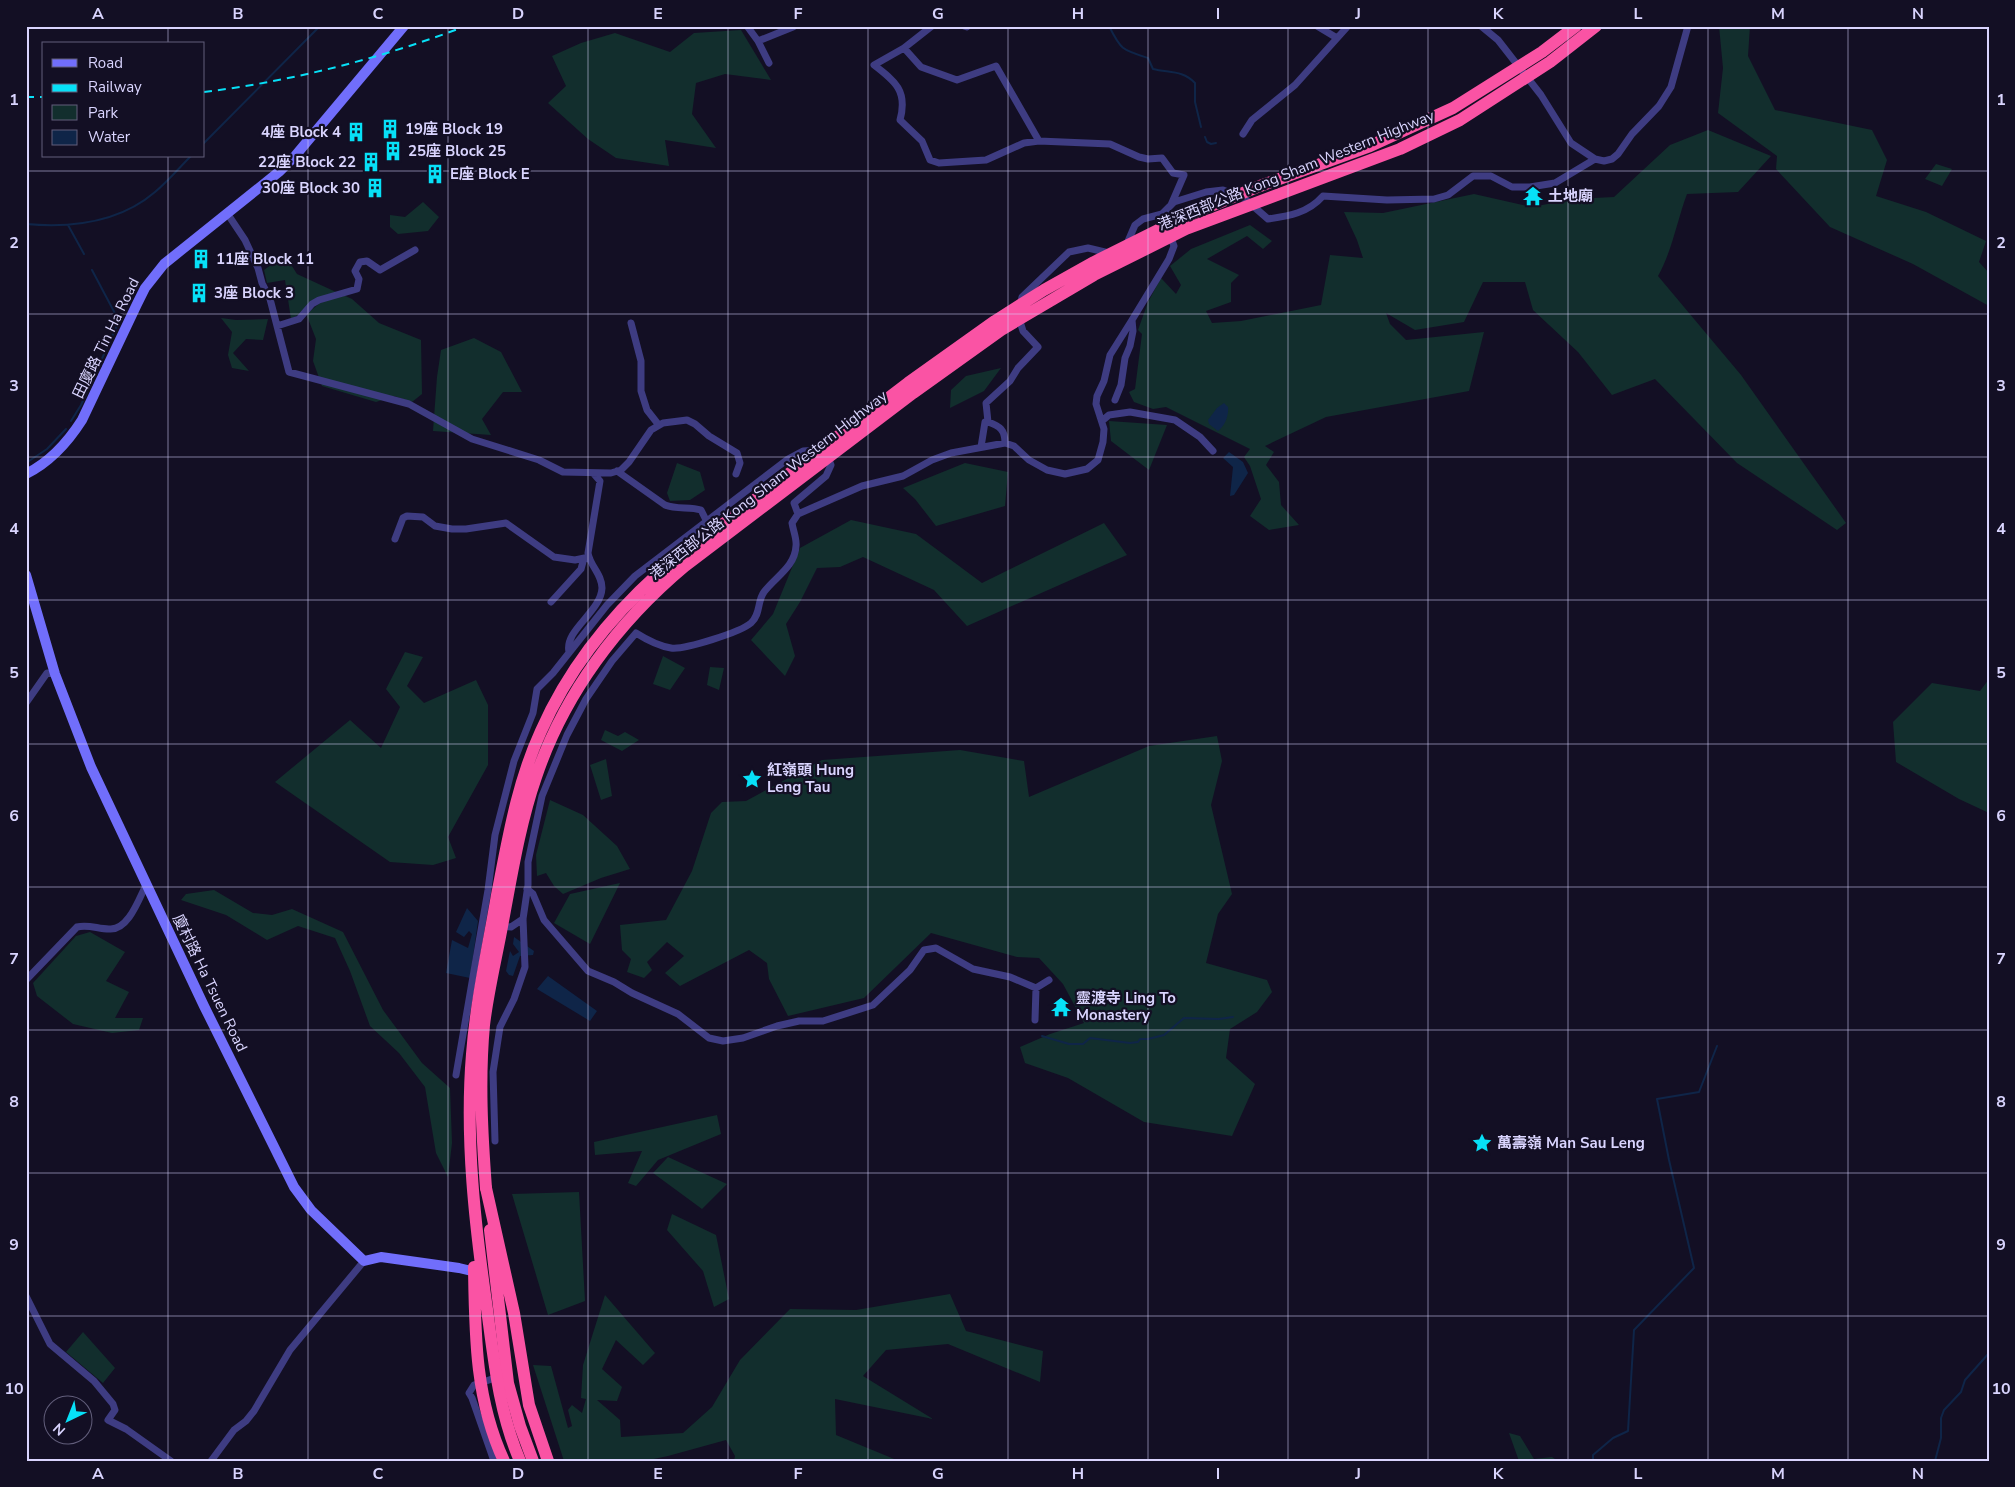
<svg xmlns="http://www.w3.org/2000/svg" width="2015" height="1487" font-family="'Nunito Sans','Noto Sans SC',sans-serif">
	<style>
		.green { fill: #122e2d }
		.water { fill: #0f2548 }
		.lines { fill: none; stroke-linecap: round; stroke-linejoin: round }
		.stream { stroke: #0f2548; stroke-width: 2 }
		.street { stroke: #3e3c82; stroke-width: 7 }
		.secondary { stroke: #716efb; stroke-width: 10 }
		.highway { stroke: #fa53a4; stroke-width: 12 }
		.rail { stroke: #07e0f7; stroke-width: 2; stroke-dasharray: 8 6; stroke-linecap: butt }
		.highway-bridge { stroke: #fa53a4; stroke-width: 12 }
		.grid { fill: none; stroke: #d9d4fe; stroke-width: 1; stroke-opacity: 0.55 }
		.labels { text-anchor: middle; stroke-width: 4.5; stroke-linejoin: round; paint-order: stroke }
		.poi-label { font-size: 15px; font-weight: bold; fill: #d9d4fe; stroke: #130f24; text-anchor: start }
		.street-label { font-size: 15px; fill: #d9d4fe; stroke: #130f24 }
		.neatline { fill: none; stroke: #d9d4fe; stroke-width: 2 }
		.grid-label { font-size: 16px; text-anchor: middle; font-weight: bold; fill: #d9d4fe }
	</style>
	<rect width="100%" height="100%" fill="#130f24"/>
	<path class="green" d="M 1719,26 L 1750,26 L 1748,56 L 1775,110 L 1872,130 L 1887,160 L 1876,196 L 1926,212 L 1986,241 L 1979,262 L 1989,273 L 1989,306 L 1913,264 L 1830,227 L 1776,169 L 1777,156 L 1718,113 L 1723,68 Z
		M 741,30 L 771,80 L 725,74 L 696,83 L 692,114 L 716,148 L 665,140 L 669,166 L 616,158 L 588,139 L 548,103 L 566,86 L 552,56 L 581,43 L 615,33 L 670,52 L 694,33 Z
		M 1708,130 L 1771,156 L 1738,192 L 1687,194 C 1677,221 1672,251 1658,276 L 1741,375 L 1846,523 L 1837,530 L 1737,463 L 1655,379 L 1612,395 L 1578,352 L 1533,310 L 1525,282 L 1483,282 L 1464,322 L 1415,330 L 1386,313 L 1390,324 L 1406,340 L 1484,332 L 1469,391 L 1326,417 L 1265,446 L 1274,452 L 1266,465 L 1279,482 L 1281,505 L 1299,525 L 1269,530 L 1250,516 L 1261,499 L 1250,466 L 1244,457 L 1250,449 L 1166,407 L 1153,409 L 1134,402 L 1129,392 L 1135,389 L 1142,334 L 1138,330 L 1148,302 L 1161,278 L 1176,294 L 1181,285 L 1170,266 L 1191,249 L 1250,225 L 1272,241 L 1263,249 L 1247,236 L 1207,259 L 1239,275 L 1231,283 L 1231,302 L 1206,311 L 1212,323 L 1241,321 L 1321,305 L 1330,255 L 1363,258 L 1357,240 L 1344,212 L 1383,213 L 1474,194 L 1532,207 L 1574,199 L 1614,197 L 1670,145 Z
		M 1936,164 L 1952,169 L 1942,186 L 1925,179 Z
		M 423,202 L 439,217 L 428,231 L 398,234 L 390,227 L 390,215 L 405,217 Z
		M 285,255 L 297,274 L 336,292 L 291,319 L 285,280 L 267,283 L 264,270 Z
		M 343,295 L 352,299 L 379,323 L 421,340 L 422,394 L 412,402 L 394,396 L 376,402 L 322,386 L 313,361 L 316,339 L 307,316 L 309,312 L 320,303 Z
		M 221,318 L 236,320 L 268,319 L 263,340 L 246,339 L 233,353 L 249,371 L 232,368 L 228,355 L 232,332 Z
		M 474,338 L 501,352 L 522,392 L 503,392 L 482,419 L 491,435 L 433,431 L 437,377 L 441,350 Z
		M 1001,368 L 984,391 L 950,408 L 951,390 L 966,376 Z
		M 1109,421 L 1167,425 L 1149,470 L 1111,441 Z
		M 677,463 L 700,472 L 705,490 L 690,500 L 670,501 L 667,493 Z
		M 965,463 L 1008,472 L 1005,506 L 936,526 L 915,499 L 903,488 Z
		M 851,520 L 916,534 L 982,583 L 1104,523 L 1127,555 L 967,626 L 934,590 L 863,557 L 840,567 L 817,568 L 800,602 L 786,624 L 795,656 L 785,676 L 751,640 L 773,614 L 800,548 Z
		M 405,652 L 423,657 L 407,686 L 424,703 L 476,680 L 488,705 L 488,765 L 448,837 L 456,858 L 433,865 L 390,862 L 275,782 L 350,720 L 381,748 L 400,707 L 386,689 Z
		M 663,656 L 685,668 L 670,690 L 653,684 Z
		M 710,667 L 724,668 L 719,690 L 707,685 Z
		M 1989,679 L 1989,813 L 1959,799 L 1896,762 L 1893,722 L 1932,683 L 1980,691 Z
		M 605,730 L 618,736 L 625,732 L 639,740 L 622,751 L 601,740 Z
		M 1217,736 L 1222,761 L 1211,805 L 1232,894 L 1218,914 L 1206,963 L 1267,980 L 1272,992 L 1257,1012 L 1230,1029 L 1226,1058 L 1255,1084 L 1232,1136 L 1144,1122 L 1068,1078 L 1025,1063 L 1020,1047 L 1050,1034 L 1084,1023 L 1063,984 L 1039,958 L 1017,957 L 931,933 L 864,998 L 788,1016 L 769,979 L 767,963 L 749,950 L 680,986 L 665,973 L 684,956 L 667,942 L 647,962 L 652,970 L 644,978 L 627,972 L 631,959 L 622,950 L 620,925 L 666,920 L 692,871 L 711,813 L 722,802 L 746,801 L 822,760 L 960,750 L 1024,761 L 1029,797 L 1149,746 Z
		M 606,759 L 612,796 L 601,800 L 590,765 Z
		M 550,800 L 583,815 L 617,846 L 630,869 L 601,878 L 563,894 L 554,886 L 546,873 L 537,876 L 536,855 Z
		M 620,883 L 590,944 L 554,923 L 570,894 Z
		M 214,890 L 253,913 L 272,915 L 292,909 L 343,932 L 383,1010 L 422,1063 L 450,1088 L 452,1143 L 448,1177 L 436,1153 L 425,1087 L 399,1053 L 370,1026 L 350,971 L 335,938 L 298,926 L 267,940 L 226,915 L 181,900 L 186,894 Z
		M 90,932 L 125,952 L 106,981 L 129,992 L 115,1018 L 143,1018 L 139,1030 L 112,1033 L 73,1024 L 37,996 L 33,983 L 76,936 Z
		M 717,1115 L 721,1134 L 658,1160 L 636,1186 L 628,1183 L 642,1151 L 595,1155 L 594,1142 Z
		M 668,1157 L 727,1184 L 702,1209 L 653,1173 Z
		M 579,1192 L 585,1301 L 548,1315 L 512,1194 Z
		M 672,1214 L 716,1235 L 729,1299 L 714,1307 L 703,1271 L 667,1230 Z
		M 950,1294 L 966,1331 L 1043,1351 L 1040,1382 L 948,1344 L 886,1350 L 863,1376 L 933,1419 L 835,1399 L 836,1435 L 899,1461 L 734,1461 L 735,1456 L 726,1440 L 668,1456 L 644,1461 L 564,1461 L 533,1365 L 551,1366 L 568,1428 L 572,1426 L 568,1410 L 572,1405 L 582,1413 L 586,1399 L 581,1398 L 583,1365 L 605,1295 L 655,1353 L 643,1365 L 616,1340 L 602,1369 L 622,1387 L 617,1401 L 597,1400 L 620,1420 L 621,1437 L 683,1433 L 712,1407 L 740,1360 L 790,1309 L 856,1310 Z
		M 83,1332 L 115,1368 L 103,1383 L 66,1352 Z
		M 1509,1433 L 1520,1436 L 1534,1459 L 1552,1457 L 1558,1461 L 1519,1461 Z"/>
	<path class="water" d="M 1224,403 L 1228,407 C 1229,415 1225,426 1218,431 L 1209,424 L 1208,420 L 1217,408 Z
		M 1229,452 L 1243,462 L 1248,473 L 1234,495 L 1230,496 L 1233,467 L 1223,458 Z
		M 467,908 L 478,921 L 470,978 L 446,973 L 452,940 L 468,948 L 472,934 L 469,931 L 464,937 L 456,932 Z
		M 514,937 L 534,951 L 533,955 L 520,956 L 513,976 L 509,975 L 506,971 L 510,951 L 513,956 L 519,952 L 513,944 Z
		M 548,976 L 597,1011 L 590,1021 L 537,989 Z"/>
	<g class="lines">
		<path class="stream" d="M 1109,26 C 1121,50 1122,50 1148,58 L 1153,69 C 1169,73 1183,70 1195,83 L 1195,102 L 1201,127
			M 1205,137 L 1207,142 L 1211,144 L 1216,143
			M 204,143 L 320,26
			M 26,224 C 71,228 120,222 155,192 C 168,181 179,168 191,156
			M 68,225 L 84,254
			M 71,421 L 81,405 L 119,321 L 92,270
			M 26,463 L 47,449 L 66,429
			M 1042,1036 L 1069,1044 L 1083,1044 L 1090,1038 L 1130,1043 L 1138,1042 L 1140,1039 L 1148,1039 L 1164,1035 L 1184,1018 L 1219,1019 L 1233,1017
			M 1593,1461 L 1593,1455 L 1613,1438 L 1628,1431 L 1634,1330 L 1694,1268 L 1669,1160 L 1657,1099 L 1699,1092 L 1717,1046
			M 1935,1461 L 1941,1438 L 1941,1418 L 1944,1410 L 1961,1392 L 1965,1380 L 1989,1353"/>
		<path class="street" d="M 747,26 L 758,41 L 793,27
			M 964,26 L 967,27
			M 1317,26 L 1337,38
			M 1481,26 L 1498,40 L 1541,95 L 1571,143 L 1595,159 L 1604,161 L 1612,159 L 1618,154 L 1632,134 L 1659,106 L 1671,87 L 1688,26
			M 758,41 L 769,63
			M 904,48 L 932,26
			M 1243,134 L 1252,120 L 1295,85 L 1348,26
			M 1039,141 L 996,66 L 957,80 L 921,67 L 904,48 L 874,65 C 895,81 908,91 900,120 L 922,141 L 930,160 L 939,163 L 986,160 L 1024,143 L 1039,141 L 1110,144 L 1139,157 L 1148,159 L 1162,158 L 1173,173 L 1184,175 L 1171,205
			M 227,213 L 245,240 L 258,268 L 262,283 L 270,299 L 289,372 L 409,404 L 472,439 L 539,460 L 563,472 L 611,473 L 621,470 L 629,462 L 651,430 L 663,423 L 687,420 L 695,424 L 709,436 L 737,453 L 740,463 L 736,474
			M 1126,246 L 1135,225 L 1143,219 L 1162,214 L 1174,202 L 1206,192 L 1223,190 L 1245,199 L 1268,219 C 1289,216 1308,213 1323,196 L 1387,200 L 1434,199 L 1448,195 L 1473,176 L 1491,176 L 1512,187 L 1530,187 L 1555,183 L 1595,159
			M 1020,305 L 1022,297 L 1069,252 L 1088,248 L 1109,253
			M 631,323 L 641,361 L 641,391 L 647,410 L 658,424
			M 277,326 L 299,319 L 312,304 L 319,300 L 357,289 L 359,279 L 355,271 L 360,262 L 367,261 L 380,270 L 415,250
			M 1115,400 L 1121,385 L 1125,358 L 1130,346 L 1133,331 L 1132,320 L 1169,259 L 1174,246 L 1162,214
			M 1103,420 L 1109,415 L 1130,412 L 1175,420 L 1200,437 L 1213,451
			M 1005,443 L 1014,446 L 1029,460 L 1047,470 L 1065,474 L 1087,469 L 1098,460 L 1103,442 L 1104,429 L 1096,404 L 1097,396 L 1104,381 L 1110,355 L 1132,320
			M 981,447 L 985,422 L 988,422
			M 617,471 L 665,505 C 677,510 690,506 701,510 L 707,522
			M 798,514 L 794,503 L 826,476 L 831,465 L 828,457
			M 395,539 L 403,518 L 407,516 L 423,517 L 435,526 L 452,529 L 466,529 L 506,523 L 554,557 L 575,560 L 589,557
			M 551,602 L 581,569 L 584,558
			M 569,652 C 564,630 601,612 602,588 C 602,574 590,566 588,553 L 600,481 L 593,473
			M 26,703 L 47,673 L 55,674
			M 527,889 L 533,894 L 544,920 L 588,971 L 614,982 L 632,993 L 678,1014 L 709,1038 L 723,1041 L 743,1038 L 777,1026 L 799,1021 L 823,1021 L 873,1005 L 910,970 L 924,950 L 936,948 L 973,969 L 1010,977 L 1036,988 L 1035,1020
			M 501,926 L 511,927 L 523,919
			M 26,980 L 77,927 C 88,924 98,929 109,929 C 128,931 139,899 146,885
			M 1036,988 L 1049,980
			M 456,1075 L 488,890 L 495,835 L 514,761 L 533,713 L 537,689 L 553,673 L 607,605 L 635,576 L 788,459 L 803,451 L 817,450
			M 495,1141 L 493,1072 L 500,1027 L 514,999 L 525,967 L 523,919 L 528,885 L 528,862 L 542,796 L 567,735 L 586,699 L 612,661 L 636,633 C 647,640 659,646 671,648 C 684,650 741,632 751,623 C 761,614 757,601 764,592 C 775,577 795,567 796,546 C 797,539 793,530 792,523 L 798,514 L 862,486 L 903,476 L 932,460 L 951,453 L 1005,443 C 1005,430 1000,426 988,422 L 986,403 L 1010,381 L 1018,368 L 1038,347 L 1023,331 L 1019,318
			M 26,1296 L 50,1344 L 94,1381 L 113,1404 L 115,1410 L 108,1420 L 126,1429 L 171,1461
			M 211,1461 L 234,1430 L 246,1421 L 254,1411 L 290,1350 L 364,1261
			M 494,1461 L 472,1398 L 469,1393 L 474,1385 L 498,1377"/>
		<path class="secondary" d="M 26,474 C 50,462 68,442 82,420 L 137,304 L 145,288 L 164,264 L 280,171 L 295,156 L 404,26
			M 26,575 L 55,674 L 91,767 L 204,1006 L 294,1187 L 311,1210 L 364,1261 L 381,1257 L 459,1268 L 480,1273"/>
		<path class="highway" d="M 486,1188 L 514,1313 L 529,1405 L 548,1461
			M 490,1230 L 508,1383 L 520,1426 L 533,1461"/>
		<path class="rail" d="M 204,92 C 293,81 382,58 466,26
			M 26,97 L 44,97"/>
		<path class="highway-bridge" d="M 486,1188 C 482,1134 479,1080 484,1025 C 488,991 497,955 503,921 C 512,873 520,823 536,777 C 564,694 618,622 685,566 L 913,393 L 1001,330 L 1094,275 L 1186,229 L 1400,149 L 1460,120 L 1550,62 L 1596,26
			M 474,1267 C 475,1334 475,1399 504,1461
			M 520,1461 C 499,1412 494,1361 487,1309 C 475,1225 465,1139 472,1054 C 476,1001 488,948 497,895 C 508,839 517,783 541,731 C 568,670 609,618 659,573 L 908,383 L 995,321 L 1044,290 L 1094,262 L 1184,217 L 1260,186 L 1370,146 L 1453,108 L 1542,52 L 1576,26"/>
	</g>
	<path class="grid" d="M 168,26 L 168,44M 308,26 L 308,1461M 448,26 L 448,1461M 588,26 L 588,1461M 728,26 L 728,1461M 868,26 L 868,1461M 1008,26 L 1008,1461M 1148,26 L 1148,1461M 1288,26 L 1288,1461M 1428,26 L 1428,1461M 1568,26 L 1568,1461M 1708,26 L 1708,1461M 1848,26 L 1848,1461M 168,156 L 168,1461M 26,171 L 1989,171M 26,314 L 1989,314M 26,457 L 1989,457M 26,600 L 1989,600M 26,744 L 1989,744M 26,887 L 1989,887M 26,1030 L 1989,1030M 26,1173 L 1989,1173M 26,1316 L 1989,1316"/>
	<defs>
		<symbol id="building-bare" viewBox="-9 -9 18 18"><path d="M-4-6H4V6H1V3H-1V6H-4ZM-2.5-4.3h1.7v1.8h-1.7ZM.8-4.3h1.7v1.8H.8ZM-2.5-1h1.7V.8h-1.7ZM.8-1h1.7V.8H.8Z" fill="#07e0f7" stroke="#130f24" stroke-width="2.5" paint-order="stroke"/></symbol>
		<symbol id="temple-bare" viewBox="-9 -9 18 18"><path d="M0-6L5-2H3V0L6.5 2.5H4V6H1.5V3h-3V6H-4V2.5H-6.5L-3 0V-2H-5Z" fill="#07e0f7" stroke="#130f24" stroke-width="2.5" paint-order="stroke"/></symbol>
		<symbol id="sight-bare" viewBox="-9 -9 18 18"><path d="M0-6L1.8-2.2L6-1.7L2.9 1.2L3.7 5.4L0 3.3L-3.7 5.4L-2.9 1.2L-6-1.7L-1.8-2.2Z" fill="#07e0f7" stroke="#130f24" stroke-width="2.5" paint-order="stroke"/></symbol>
	</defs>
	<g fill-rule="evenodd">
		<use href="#building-bare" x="376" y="115" width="28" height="28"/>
		<use href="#building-bare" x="342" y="118" width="28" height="28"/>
		<use href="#building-bare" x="379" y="137" width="28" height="28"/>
		<use href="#building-bare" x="357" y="148" width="28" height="28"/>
		<use href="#building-bare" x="421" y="160" width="28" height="28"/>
		<use href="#building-bare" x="361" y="174" width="28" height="28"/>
		<use href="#temple-bare" x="1519" y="182" width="28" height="28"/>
		<use href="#building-bare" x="187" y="245" width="28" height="28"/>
		<use href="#building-bare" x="185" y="279" width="28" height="28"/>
		<use href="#sight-bare" x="738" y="765" width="28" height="28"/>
		<use href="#temple-bare" x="1047" y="993" width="28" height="28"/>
		<use href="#sight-bare" x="1468" y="1129" width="28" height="28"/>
	</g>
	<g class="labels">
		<g class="poi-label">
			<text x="405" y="134">19座 Block 19</text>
			<text x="341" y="137" text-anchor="end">4座 Block 4</text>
			<text x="408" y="156">25座 Block 25</text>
			<text x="356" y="167" text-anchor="end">22座 Block 22</text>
			<text x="450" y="179">E座 Block E</text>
			<text x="360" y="193" text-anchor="end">30座 Block 30</text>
			<text x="1548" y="201">土地廟</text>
			<text x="216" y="264">11座 Block 11</text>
			<text x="214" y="298">3座 Block 3</text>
			<text x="767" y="775">紅嶺頭 Hung<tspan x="767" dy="17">Leng Tau</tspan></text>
			<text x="1076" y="1003">靈渡寺 Ling To<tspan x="1076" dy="17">Monastery</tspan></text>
			<text x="1497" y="1148">萬壽嶺 Man Sau Leng</text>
		</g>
		<g class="street-label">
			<text transform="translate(1296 170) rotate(-22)" y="5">港深西部公路 Kong Sham Western Highway</text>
			<text transform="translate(106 338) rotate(-64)" y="5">田廈路 Tin Ha Road</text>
			<text transform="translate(768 485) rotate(-38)" y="5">港深西部公路 Kong Sham Western Highway</text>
			<text transform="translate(210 983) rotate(64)" y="5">廈村路 Ha Tsuen Road</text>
		</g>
	</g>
	<rect width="2015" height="1487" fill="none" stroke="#130f24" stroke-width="55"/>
	<rect x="42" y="42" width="162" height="115" fill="#130f24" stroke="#625e7b"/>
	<rect x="52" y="59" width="25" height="8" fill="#716efb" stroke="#625e7b"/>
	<text x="88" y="68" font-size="15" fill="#d9d4fe">Road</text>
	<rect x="52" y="84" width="25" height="8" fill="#07e0f7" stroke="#625e7b"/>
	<text x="88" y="92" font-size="15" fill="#d9d4fe">Railway</text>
	<rect x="52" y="105" width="25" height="15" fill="#122e2d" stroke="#625e7b"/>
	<text x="88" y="118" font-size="15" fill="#d9d4fe">Park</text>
	<rect x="52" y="130" width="25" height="15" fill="#0f2548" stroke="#625e7b"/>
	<text x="88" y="142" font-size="15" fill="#d9d4fe">Water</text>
	<g transform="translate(68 1420) rotate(223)"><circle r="24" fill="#130f24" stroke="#625e7b"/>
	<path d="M0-4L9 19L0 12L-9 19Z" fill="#07e0f7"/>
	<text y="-8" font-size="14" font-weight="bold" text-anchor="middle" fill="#d9d4fe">N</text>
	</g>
	<rect x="28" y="28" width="1960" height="1432" class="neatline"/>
	<g class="grid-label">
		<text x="98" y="19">A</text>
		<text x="238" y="19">B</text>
		<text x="378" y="19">C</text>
		<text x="518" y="19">D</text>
		<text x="658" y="19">E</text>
		<text x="798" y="19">F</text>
		<text x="938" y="19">G</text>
		<text x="1078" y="19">H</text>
		<text x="1218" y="19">I</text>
		<text x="1358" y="19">J</text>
		<text x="1498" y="19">K</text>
		<text x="1638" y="19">L</text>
		<text x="1778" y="19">M</text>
		<text x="1918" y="19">N</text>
		<text x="14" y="105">1</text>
		<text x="2001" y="105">1</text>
		<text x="14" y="248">2</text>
		<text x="2001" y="248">2</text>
		<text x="14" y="391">3</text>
		<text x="2001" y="391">3</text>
		<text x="14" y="534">4</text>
		<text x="2001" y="534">4</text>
		<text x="14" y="678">5</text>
		<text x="2001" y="678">5</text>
		<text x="14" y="821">6</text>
		<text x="2001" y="821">6</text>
		<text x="14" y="964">7</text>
		<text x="2001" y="964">7</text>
		<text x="14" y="1107">8</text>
		<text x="2001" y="1107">8</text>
		<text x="14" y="1250">9</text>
		<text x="2001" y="1250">9</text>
		<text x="14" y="1394">10</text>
		<text x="2001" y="1394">10</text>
		<text x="98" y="1479">A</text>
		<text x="238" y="1479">B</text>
		<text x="378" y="1479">C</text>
		<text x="518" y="1479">D</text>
		<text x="658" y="1479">E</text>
		<text x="798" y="1479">F</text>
		<text x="938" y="1479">G</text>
		<text x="1078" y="1479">H</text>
		<text x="1218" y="1479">I</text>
		<text x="1358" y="1479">J</text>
		<text x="1498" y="1479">K</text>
		<text x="1638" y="1479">L</text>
		<text x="1778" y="1479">M</text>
		<text x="1918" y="1479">N</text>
	</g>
</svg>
